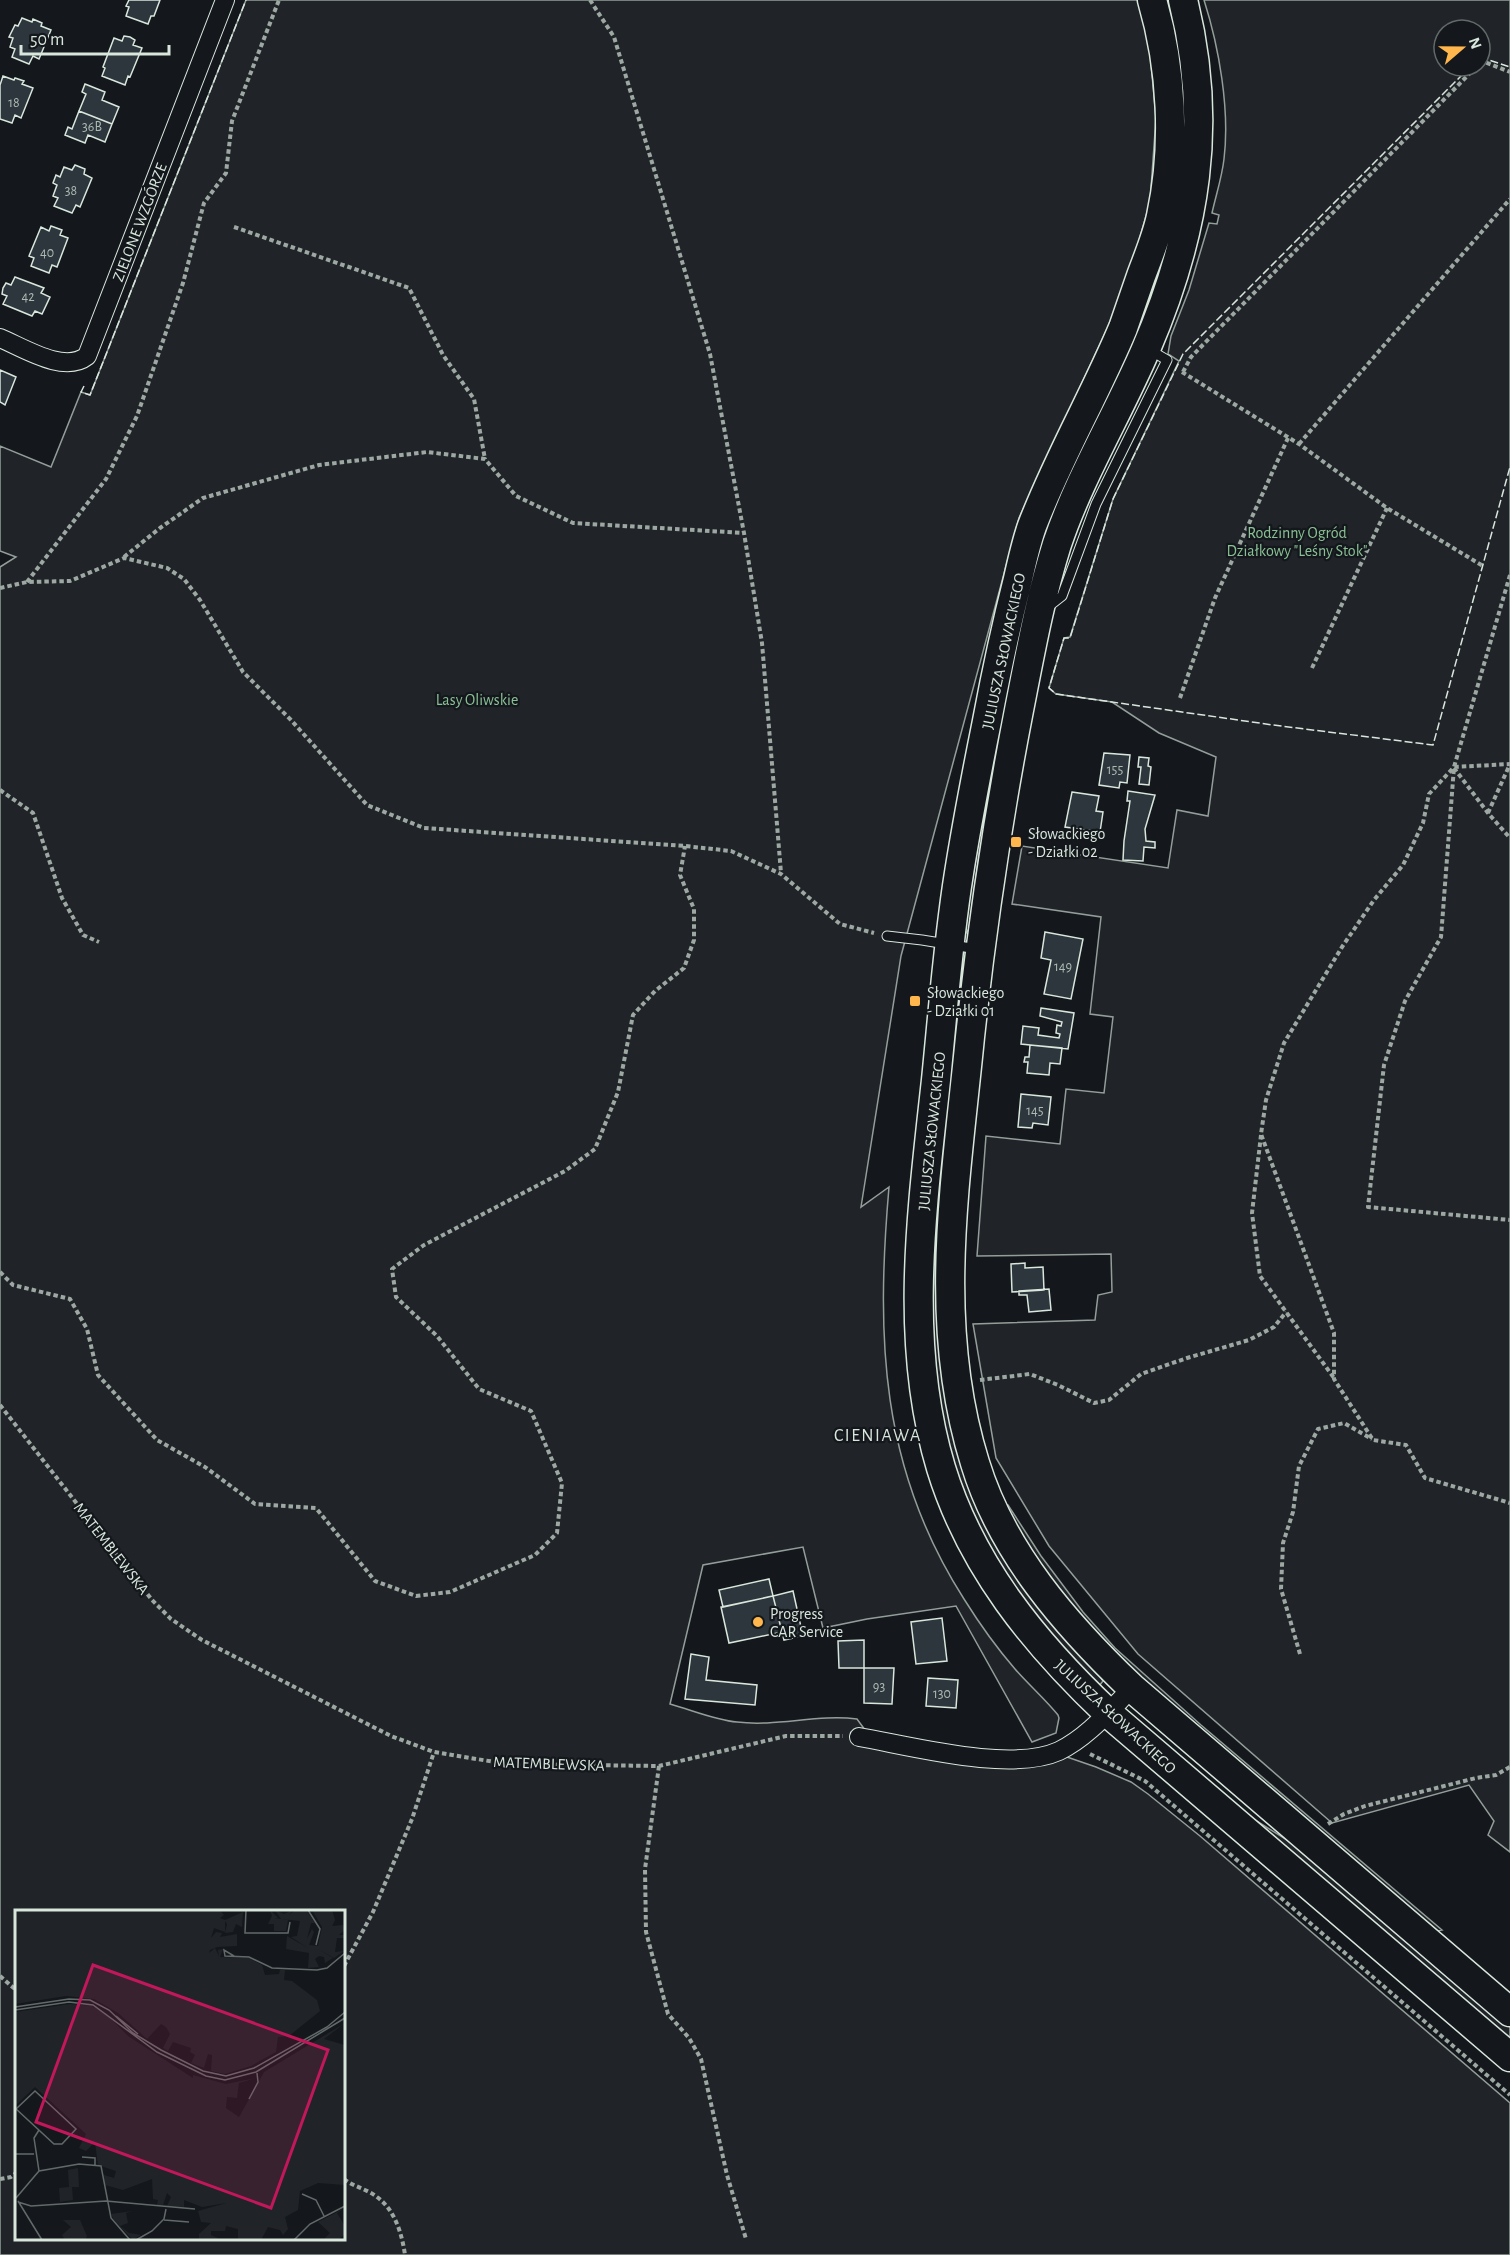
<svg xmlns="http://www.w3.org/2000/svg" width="1510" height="2255" font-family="'Alegreya Sans',sans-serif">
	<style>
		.green { fill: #202428; stroke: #939e99; stroke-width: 1.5; fill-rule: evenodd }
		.building { fill: #2c363c; stroke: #d8e6dc; stroke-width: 1.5 }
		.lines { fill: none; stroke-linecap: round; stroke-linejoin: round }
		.lane-casing { stroke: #d8e6dc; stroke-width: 11 }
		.street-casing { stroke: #d8e6dc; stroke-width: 20 }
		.primary-casing { stroke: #d8e6dc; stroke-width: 31 }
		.path { stroke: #9da8a2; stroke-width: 4; stroke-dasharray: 4.5 3; stroke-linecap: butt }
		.lane { stroke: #14181c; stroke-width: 9 }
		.street { stroke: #14181c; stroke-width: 18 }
		.primary { stroke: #14181c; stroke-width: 28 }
		.fence { stroke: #d8e6dc; stroke-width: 1.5; stroke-dasharray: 8 3; stroke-linecap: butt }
		.poi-dot { fill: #ffb74d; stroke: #14181c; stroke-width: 2 }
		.labels { text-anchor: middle; stroke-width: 4.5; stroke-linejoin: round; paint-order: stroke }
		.number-label { font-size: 14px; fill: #adbab4 }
		.street-label { font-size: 16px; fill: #d8e6dc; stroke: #14181c }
		.park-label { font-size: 16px; fill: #8ac095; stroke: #14181c }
		.poi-label { font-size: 16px; fill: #d8e6dc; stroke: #14181c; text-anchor: start }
		.neighbourhood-label { font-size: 18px; letter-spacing: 1.5px; fill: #d8e6dc; stroke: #14181c }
		.inset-road { fill: none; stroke: #626a69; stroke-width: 1.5 }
		.view { fill: #c2185b; fill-opacity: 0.15; stroke: #c2185b; stroke-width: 3 }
		.inset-edge { fill: none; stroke: #d8e6dc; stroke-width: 3 }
	</style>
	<rect width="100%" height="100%" fill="#14181c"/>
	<path class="green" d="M 246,0 L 1139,0 L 1149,42 L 1156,118 L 1150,202 L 1130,272 L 1113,316 L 1019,518 L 901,956 L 861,1207 L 889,1187 C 876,1337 880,1468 964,1599 C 979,1623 996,1647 1015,1669 C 1029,1685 1045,1699 1058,1715 L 1059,1718 L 1056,1733 L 1032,1742 L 956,1606 L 867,1619 L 823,1628 L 803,1547 L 703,1565 L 670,1704 C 692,1710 715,1720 737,1722 C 777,1727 817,1714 857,1719 L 876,1745 L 1067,1757 L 1096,1767 L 1131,1782 L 1148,1794 L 1200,1836 L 1510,2103 L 1510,2255 L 0,2255 L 0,567 L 16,557 L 0,551 L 0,446 L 51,467 L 81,392 L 90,395 ZM 16,1912 L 344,1912 L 344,2238 L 16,2238 Z
		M 1165,0 L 1170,0 L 1187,85 L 1172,243 L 1010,690 L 979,854 L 969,929 L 966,933 L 964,932 L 968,895 L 1021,610 L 1049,516 L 1150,291 Z
		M 1204,0 L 1510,0 L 1510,1852 L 1488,1835 L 1494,1821 L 1469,1785 L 1332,1823 L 1138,1654 L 1049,1546 L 996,1458 L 973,1324 L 1095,1320 L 1098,1295 L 1112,1292 L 1111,1254 L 977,1256 L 986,1136 L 1060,1144 L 1066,1089 L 1104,1093 L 1113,1017 L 1090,1014 L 1101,917 L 1012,904 L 1022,846 L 1168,868 L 1177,810 L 1208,816 L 1216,757 L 1159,733 L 1112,702 L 1056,694 L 1049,688 L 1064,638 L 1070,637 L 1113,499 L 1179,361 L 1168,354 L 1171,336 L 1189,290 L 1209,223 L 1217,224 L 1219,215 L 1212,213 C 1216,195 1222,177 1224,159 C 1230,110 1219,47 1204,0 ZM 1444,30 L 1480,30 L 1480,66 L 1444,66 Z
		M 958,984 L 963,985 L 940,1357 L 950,1420 L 1103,1681 L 1099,1686 L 1054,1639 L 1029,1608 L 989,1547 L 968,1502 L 956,1470 L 944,1426 L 931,1337 L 932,1240 Z
		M 1006,1505 L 1008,1505 L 1041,1556 L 1083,1612 L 1115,1648 L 1201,1725 L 1442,1930 L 1436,1931 L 1240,1765 L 1112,1651 L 1062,1595 L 1021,1535 Z
		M 1255,1820 L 1305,1851 L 1510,2026 L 1510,2040 Z"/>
	<path class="building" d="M 129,0 L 160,0 L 154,16 L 151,16 L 148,24 L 126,16 L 129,7 L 126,6 Z
		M 22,18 L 32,22 L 33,19 L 42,23 L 41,26 L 51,30 L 39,59 L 33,56 L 29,64 L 12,57 L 15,49 L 10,47 L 13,38 L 9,37 L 15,25 L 18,26 Z
		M 124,36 L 130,37 L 135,40 L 133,45 L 142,48 L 130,77 L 128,76 L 125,85 L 102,76 L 105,68 L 103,67 L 114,38 L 122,41 Z
		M 3,76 L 14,80 L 15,78 L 24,81 L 22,84 L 33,88 L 21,118 L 15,115 L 12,123 L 0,119 L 0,85 Z
		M 85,84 L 105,92 L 102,100 L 119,107 L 112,124 L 79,111 L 86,94 L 82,92 Z
		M 79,111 L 112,124 L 105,142 L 88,135 L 85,143 L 65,135 L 68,127 L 72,129 Z
		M 75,165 L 85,169 L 84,174 L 92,178 L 80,207 L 76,205 L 72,213 L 54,206 L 58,198 L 53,196 L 57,185 L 53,183 L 56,175 L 60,177 L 64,167 L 72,170 Z
		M 51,226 L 62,230 L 60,235 L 68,238 L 57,267 L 52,265 L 49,273 L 31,266 L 34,258 L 29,256 L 41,227 L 49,231 Z
		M 15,277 L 44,288 L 41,293 L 50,297 L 42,314 L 35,311 L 32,316 L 3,304 L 7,296 L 2,294 L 3,288 L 6,283 L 11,285 Z
		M 0,370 L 16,377 L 5,405 L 0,402 Z
		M 1104,753 L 1130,755 L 1127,783 L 1120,782 L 1119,788 L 1099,785 Z
		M 1139,757 L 1149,758 L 1148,766 L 1151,767 L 1149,785 L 1139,784 L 1141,767 L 1138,767 Z
		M 1128,791 L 1155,795 L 1145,829 L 1146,841 L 1155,842 L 1155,848 L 1144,847 L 1143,861 L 1123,860 L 1124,841 L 1130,801 L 1127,801 Z
		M 1072,792 L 1099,796 L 1096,811 L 1103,812 L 1100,832 L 1065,827 Z
		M 1045,932 L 1083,939 L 1071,999 L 1044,994 L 1051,960 L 1041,958 Z
		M 1041,1008 L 1074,1013 L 1068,1049 L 1021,1044 L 1023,1026 L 1039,1028 L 1038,1035 L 1059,1038 L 1060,1034 L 1056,1033 L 1057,1025 L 1061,1026 L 1062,1022 L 1040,1016 Z
		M 1030,1045 L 1062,1048 L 1060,1064 L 1050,1063 L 1049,1075 L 1027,1073 L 1028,1062 L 1024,1062 L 1025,1057 L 1029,1057 Z
		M 1021,1094 L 1051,1097 L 1048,1125 L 1033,1123 L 1032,1128 L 1018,1127 Z
		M 1025,1263 L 1025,1268 L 1043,1267 L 1044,1290 L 1012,1292 L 1011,1264 Z
		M 1049,1289 L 1051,1310 L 1029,1312 L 1027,1295 L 1019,1295 L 1019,1291 Z
		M 769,1579 L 773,1596 L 723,1607 L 719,1590 Z
		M 793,1591 L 803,1636 L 784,1640 L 773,1596 Z
		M 773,1596 L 782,1632 L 729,1643 L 721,1607 Z
		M 942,1618 L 947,1661 L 916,1664 L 911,1622 Z
		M 864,1640 L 864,1668 L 839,1668 L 838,1641 Z
		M 691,1654 L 709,1657 L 706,1680 L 757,1685 L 755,1705 L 685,1699 Z
		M 864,1668 L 894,1668 L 892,1704 L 864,1703 Z
		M 928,1678 L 958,1680 L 956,1708 L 926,1706 Z"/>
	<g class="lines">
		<defs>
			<path id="lane" d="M 1048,607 L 1062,596 L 1096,504 L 1167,360 L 1148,349
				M 887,936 L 922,940 L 977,949"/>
			<path id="street" d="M 0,338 C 24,348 64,374 87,356 L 225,0
				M 859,1737 C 911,1746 1011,1773 1059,1751 C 1088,1737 1110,1710 1132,1688"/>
			<path id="primary" d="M 1152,0 C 1172,68 1176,146 1161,216 C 1157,236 1148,257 1141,276 C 1135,293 1129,311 1123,328 C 1095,395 1058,458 1032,526 C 1026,543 1022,561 1018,579 C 1006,626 996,673 987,721 C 977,771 967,822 959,873 C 948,941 943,1011 936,1080 C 922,1209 903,1342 941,1468 C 971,1566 1035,1644 1108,1713 L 1510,2057
				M 1183,0 C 1214,123 1196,233 1146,349 C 1118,414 1080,476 1057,544 C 1040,598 1030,654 1019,710 C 998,818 982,927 970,1037 C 956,1181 931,1322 975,1463 C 1002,1552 1066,1625 1132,1688 L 1510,2012"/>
		</defs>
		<use href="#lane" class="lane-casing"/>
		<use href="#street" class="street-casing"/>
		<use href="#primary" class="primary-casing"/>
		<path class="path" d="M 590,0 L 614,37 L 710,354 L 744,533 L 762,643 L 781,873
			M 1480,63 L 1482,61 L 1510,72
			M 234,227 L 409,288 L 443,355 L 474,399 L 485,459
			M 1182,372 L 1299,444 L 1387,508 L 1483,566
			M 1183,372 L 1191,357 L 1477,66
			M 1299,444 L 1510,199
			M 124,557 L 160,528 L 203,498 L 319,465 L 427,452 L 485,459 L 516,496 L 573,523 L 744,533
			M 1510,575 L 1454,767 L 1441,937 L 1405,1001 L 1384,1065 L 1368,1207 L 1510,1220
			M 27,582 L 106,479 L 137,416 L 183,283 L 204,203 L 226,173 L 232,121 L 279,0
			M 0,588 L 27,582 L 70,581 L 124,558 L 167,568 L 184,579 L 200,600 L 243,672 L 291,720 L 367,805 L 424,828 L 685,846 L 731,851 L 781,874 L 840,924 L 874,933
			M 1312,668 L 1387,508
			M 1180,698 L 1215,598 L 1288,438
			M 1454,768 L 1488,813 L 1510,838
			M 0,790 L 33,813 L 62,898 L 83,935 L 99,942
			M 1488,813 L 1510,764 L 1454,767 L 1429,794 L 1423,823 L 1403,865 L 1374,900 L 1342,947 L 1284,1043 L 1266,1100 L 1261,1134 L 1334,1333 L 1334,1379 L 1373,1440 L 1406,1445 L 1425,1478 L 1510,1503
			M 1261,1135 L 1252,1213 L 1260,1276 L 1334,1378
			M 0,1272 L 13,1285 L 70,1299 L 87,1329 L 98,1375 L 157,1440 L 205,1467 L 255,1504 L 316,1508 L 375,1581 L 416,1596 L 450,1592 L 535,1555 L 557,1533 L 562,1483 L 531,1411 L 479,1389 L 437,1336 L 396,1297 L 392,1269 L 424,1245 L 565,1171 L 595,1149 L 618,1092 L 633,1015 L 655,991 L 684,968 L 694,940 L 694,909 L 680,875 L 685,846
			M 980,1380 L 1030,1374 L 1058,1385 L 1094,1403 L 1109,1400 L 1141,1374 L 1187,1358 L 1249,1340 L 1274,1327 L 1286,1312
			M 0,1405 L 152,1600 L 171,1619 L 202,1640 L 391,1736 L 434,1752 L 507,1764 L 659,1766 L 786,1736 L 843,1736
			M 1300,1654 L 1281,1589 L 1283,1543 L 1293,1512 L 1299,1466 L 1318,1429 L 1344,1423 L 1372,1439
			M 1090,1754 L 1145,1781 L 1510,2095
			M 659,1766 L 645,1869 L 646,1932 L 668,2014 L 689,2038 L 701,2059 L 727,2175 L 746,2239
			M 1328,1824 L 1344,1814 L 1365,1806 L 1476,1778 L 1496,1775 L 1510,1767
			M 344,1966 L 373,1912 L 412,1819 L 434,1752
			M 0,1976 L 16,1990
			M 0,2179 L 11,2177 L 16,2173
			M 344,2179 C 354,2187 367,2189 377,2197 C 395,2210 402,2234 405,2255"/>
		<use href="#lane" class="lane"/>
		<use href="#street" class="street"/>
		<use href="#primary" class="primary"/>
		<path class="fence" d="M 1480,57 L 1510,67
			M 1471,66 L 1183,354 L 1113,499 L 1070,638 L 1064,638 L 1049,688 L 1056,694 L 1273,725 L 1433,745 L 1510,467
			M 84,386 L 81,392 L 90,395 L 246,0"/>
	</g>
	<g class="poi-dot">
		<rect x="1010" y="836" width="12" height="12" rx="3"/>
		<rect x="909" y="995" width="12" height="12" rx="3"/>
		<circle cx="758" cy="1622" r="6"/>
	</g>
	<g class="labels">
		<g class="number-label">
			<text x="14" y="107">18</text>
			<text x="92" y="131">36B</text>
			<text x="71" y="195">38</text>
			<text x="47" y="257">40</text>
			<text x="28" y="301">42</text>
			<text x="1115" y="774">155</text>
			<text x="1063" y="971">149</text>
			<text x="1035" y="1115">145</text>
			<text x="879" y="1691">93</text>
			<text x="942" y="1698">130</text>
		</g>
		<g class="street-label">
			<text transform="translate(139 222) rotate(-69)" y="6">ZIELONE WZGÓRZE</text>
			<text transform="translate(1003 651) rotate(-78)" y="6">JULIUSZA SŁOWACKIEGO</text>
			<text transform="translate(931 1131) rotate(-84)" y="6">JULIUSZA SŁOWACKIEGO</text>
			<text transform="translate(112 1548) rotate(52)" y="6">MATEMBLEWSKA</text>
			<text transform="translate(1116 1716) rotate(43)" y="6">JULIUSZA SŁOWACKIEGO</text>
			<text transform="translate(549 1763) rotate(2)" y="6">MATEMBLEWSKA</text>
		</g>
		<g class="park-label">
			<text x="1297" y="538">Rodzinny Ogród<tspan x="1297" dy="18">Działkowy "Leśny Stok"</tspan></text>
			<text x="477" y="705">Lasy Oliwskie</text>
		</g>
		<g class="poi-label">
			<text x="1028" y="839">Słowackiego<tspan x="1028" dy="18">- Działki 02</tspan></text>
			<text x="927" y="998">Słowackiego<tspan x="927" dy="18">- Działki 01</tspan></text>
			<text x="770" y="1619">Progress<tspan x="770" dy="18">CAR Service</tspan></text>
		</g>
		<g class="neighbourhood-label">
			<text x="878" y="1441">CIENIAWA</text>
		</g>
	</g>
	<g transform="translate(15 1910)">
		<rect width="330" height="330" fill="#14181c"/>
		<path d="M 0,0 L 205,0 L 209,5 L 205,8 L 210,10 L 228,2 L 227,17 L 221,14 L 218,22 L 210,23 L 212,14 L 210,11 L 210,22 L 199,18 L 196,28 L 201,22 L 207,23 L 205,27 L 222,24 L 222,36 L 202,37 L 195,40 L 194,43 L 200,38 L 204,46 L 203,40 L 208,39 L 205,47 L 234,48 L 247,55 L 250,65 L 264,64 L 265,60 L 270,60 L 269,70 L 277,71 L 302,90 L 305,101 L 274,126 L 263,127 L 261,142 L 236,156 L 210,164 L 196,161 L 197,145 L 193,144 L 189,158 L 176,153 L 180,145 L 175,142 L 176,138 L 158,132 L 153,141 L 148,138 L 155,124 L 151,117 L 146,114 L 132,129 L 103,103 L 79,89 L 51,86 L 0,94 ZM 255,0 L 263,8 L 259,8 L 266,9 L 260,0 L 269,4 L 278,0 L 274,5 L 280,0 L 291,0 L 300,13 L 296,13 L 292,29 L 297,19 L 299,22 L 294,35 L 303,36 L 307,17 L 297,0 L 317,0 L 320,10 L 317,16 L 328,15 L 330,20 L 324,25 L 330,25 L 330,28 L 322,28 L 320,42 L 329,41 L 319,48 L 303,39 L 318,48 L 310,53 L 309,47 L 304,46 L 300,49 L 304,57 L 293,58 L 294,43 L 271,39 L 272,26 L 293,38 L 276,27 L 282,26 L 285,11 L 266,9 L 273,10 L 271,21 L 259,21 L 259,14 L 253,14 L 257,6 ZM 55,94 L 77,96 L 92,105 L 113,126 L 178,168 L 178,165 L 211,174 L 241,168 L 224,173 L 222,188 L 212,187 L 211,198 L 224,207 L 249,162 L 330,113 L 309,129 L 330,135 L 330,275 L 303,273 L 285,281 L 283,300 L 270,307 L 273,319 L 268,325 L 265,320 L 253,317 L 246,330 L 223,330 L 223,319 L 211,316 L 210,321 L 196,321 L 196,325 L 207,330 L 184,330 L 184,324 L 196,313 L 186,312 L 183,301 L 211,293 L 187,297 L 169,290 L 169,297 L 152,296 L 156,287 L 152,283 L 148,295 L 142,295 L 143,290 L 138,289 L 137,269 L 108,280 L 90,275 L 89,265 L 99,268 L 101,261 L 83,255 L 80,232 L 71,241 L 64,238 L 71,224 L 20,177 L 0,196 L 0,102 ZM 63,258 L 64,277 L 57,277 L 58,290 L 45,292 L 44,278 L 54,277 L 53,260 ZM 330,298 L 322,303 L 330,316 L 330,324 L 323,330 L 308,330 L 315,323 L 303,312 ZM 118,301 L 111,303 L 113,313 L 105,316 L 114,323 L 126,325 L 118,330 L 99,310 L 96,304 ZM 48,310 L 65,310 L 72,326 L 70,330 L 50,330 L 47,325 L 56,317 Z" fill="#202428"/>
		<path class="inset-road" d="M 231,0 L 230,23 L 273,23 L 275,12M 293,0 L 305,19 L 301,35M 219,46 L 209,40 L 210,46 L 234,47 L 257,58 L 302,60 L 312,58 L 330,43M 0,97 L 54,89 L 75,90 L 94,100 L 118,123 L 146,140 L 188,161 L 211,166 L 239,158 L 312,117 L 330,102M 0,100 L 54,92 L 78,95 L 142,142 L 191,166 L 210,170 L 241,162 L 330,108M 101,106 L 123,124M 234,189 L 243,172 L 242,163M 0,198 L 39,234 L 47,234 L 61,219 L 20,181 L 1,199M 24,220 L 19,228 L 24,261M 0,244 L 19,244M 67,247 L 80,248 L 80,255M 287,284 L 301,290 L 309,306M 1,288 L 24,261 L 64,254 L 86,256 L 96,308 L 115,330M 3,291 L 27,330M 3,292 L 16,296 L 91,291 L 180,299M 149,310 L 174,312M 121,330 L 137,321 L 149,309 L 151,299M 279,330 L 295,314 L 330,296"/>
		<path class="view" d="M 78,55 L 313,140 L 256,298 L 21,212 Z"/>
		<rect width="330" height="330" class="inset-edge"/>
	</g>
	<g transform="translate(1462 48) rotate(70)"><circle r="28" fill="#14181c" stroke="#626a69" stroke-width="1.5"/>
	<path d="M0-4.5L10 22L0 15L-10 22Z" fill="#ffb74d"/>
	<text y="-9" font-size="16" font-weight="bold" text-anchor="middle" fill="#d8e6dc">N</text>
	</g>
	<path d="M21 45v9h148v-9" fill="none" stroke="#d8e6dc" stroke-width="3"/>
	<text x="30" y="45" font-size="18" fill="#d8e6dc" stroke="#14181c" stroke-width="4.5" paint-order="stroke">50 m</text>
</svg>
